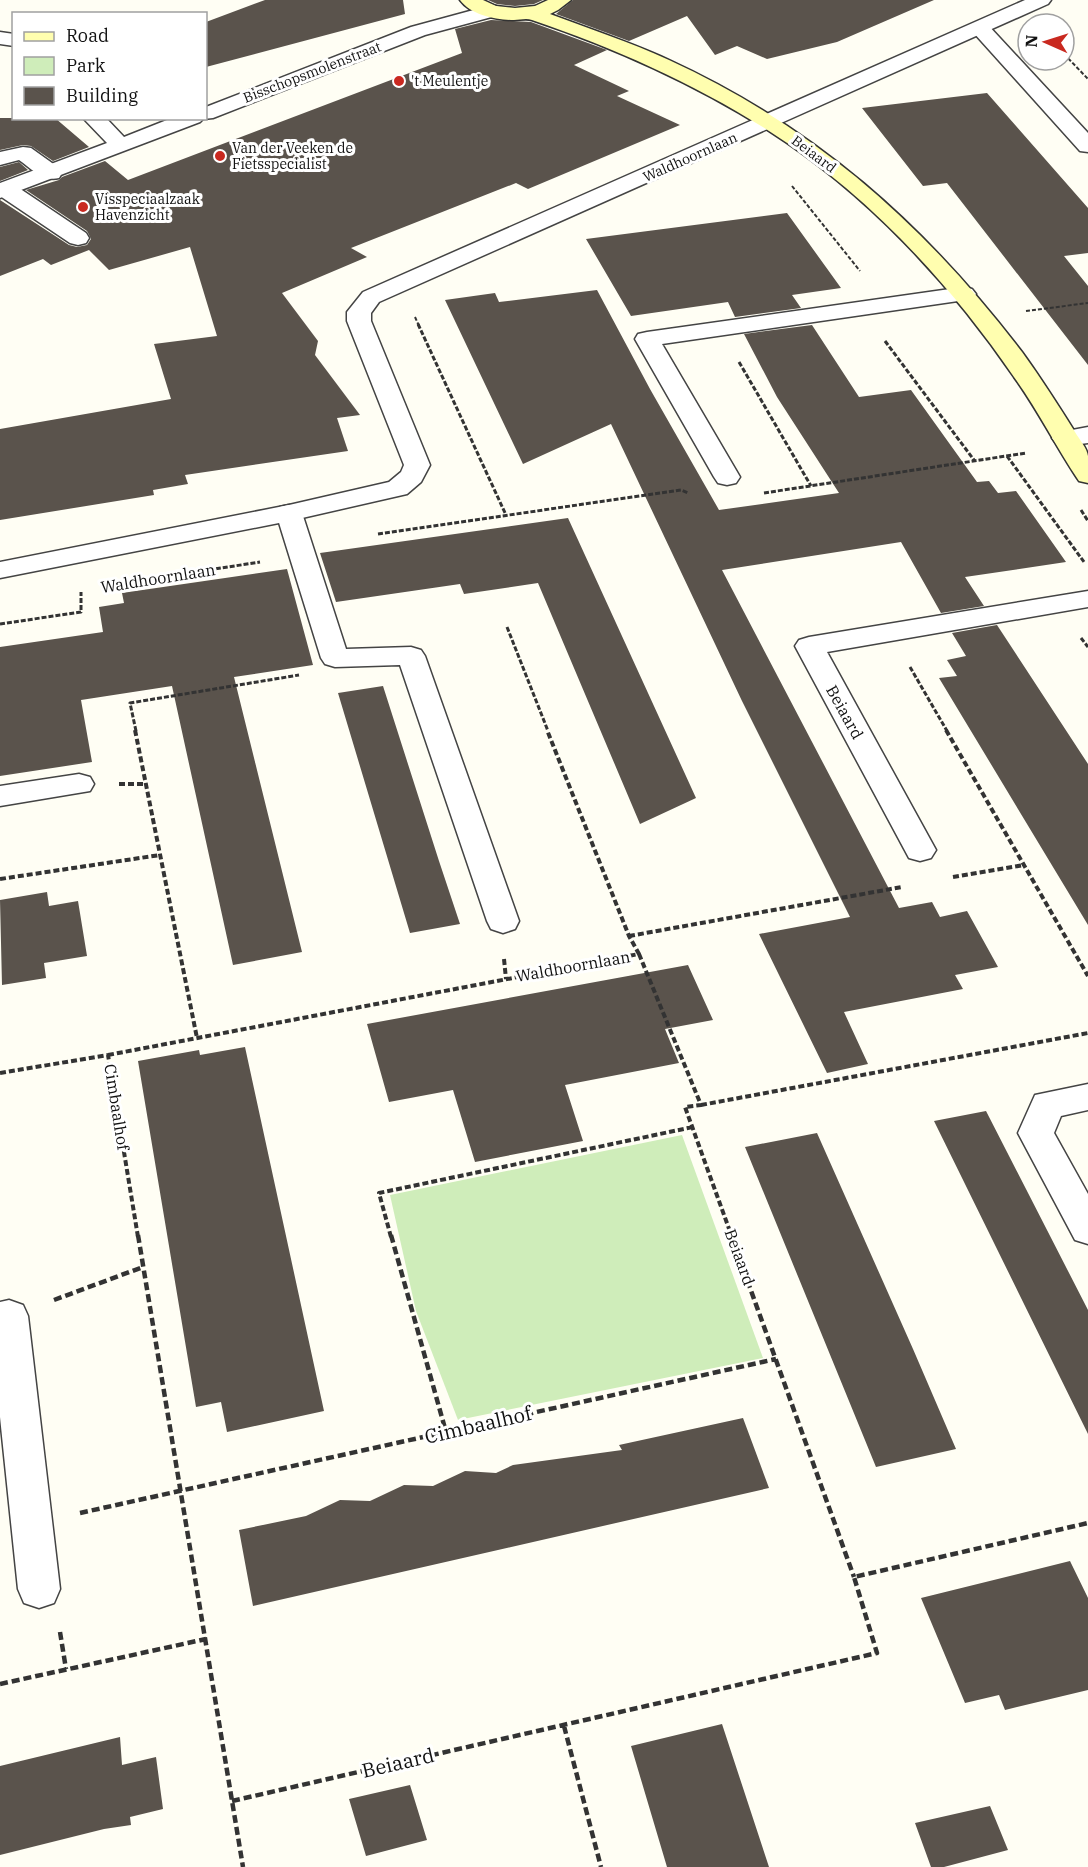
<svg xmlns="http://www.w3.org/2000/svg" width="1088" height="1867" font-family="'IBM Plex Serif',serif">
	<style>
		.green { fill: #cfedba }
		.building { fill: #5a534c }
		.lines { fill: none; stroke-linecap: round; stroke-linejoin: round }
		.lane-casing { stroke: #444; stroke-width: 3 }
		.street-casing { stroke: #444; stroke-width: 3 }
		.secondary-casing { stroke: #333; stroke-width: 3 }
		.path-far3 { stroke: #333; stroke-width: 2; stroke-dasharray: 4 2; stroke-linecap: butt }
		.path-far2 { stroke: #333; stroke-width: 3; stroke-dasharray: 5 2; stroke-linecap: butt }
		.path-far1 { stroke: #333; stroke-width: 4; stroke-dasharray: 6 3; stroke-linecap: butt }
		.path { stroke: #333; stroke-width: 4.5; stroke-dasharray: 8 4; stroke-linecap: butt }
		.lane { fill: #fff; fill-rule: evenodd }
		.street { fill: #fff; fill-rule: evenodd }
		.secondary { fill: #fffeaf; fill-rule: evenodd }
		.poi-dot { fill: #c92920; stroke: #fff; stroke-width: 2 }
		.labels { text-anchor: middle; stroke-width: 6; stroke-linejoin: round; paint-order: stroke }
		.far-street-label { font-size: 14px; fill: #111; stroke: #fff }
		.far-poi-label { font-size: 14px; fill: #111; stroke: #fff; text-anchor: start }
		.street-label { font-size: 16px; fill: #111; stroke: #fff }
		.near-street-label { font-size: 20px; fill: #111; stroke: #fff }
	</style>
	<rect width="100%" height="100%" fill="#fffef4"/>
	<path class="green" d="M 682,1135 L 763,1358 L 458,1420 L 416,1311 L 390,1195 Z"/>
	<path class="building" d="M 265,0 L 403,0 L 405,14 L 206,67 L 206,22 Z
		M 488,0 L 543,0 L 534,4 L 515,6 L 497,4 Z
		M 573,0 L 934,0 L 837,42 L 767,59 L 737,46 L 715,55 L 687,16 L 629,41 L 556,14 Z
		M 491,20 L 531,22 L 607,50 L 574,65 L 629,91 L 617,96 L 680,125 L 528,189 L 516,183 L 351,248 L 367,257 L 282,293 L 318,341 L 315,355 L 360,415 L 337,418 L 348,451 L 185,475 L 188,484 L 153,490 L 154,495 L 0,520 L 0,429 L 171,399 L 154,344 L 217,336 L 190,247 L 109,270 L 89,250 L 51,265 L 43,259 L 0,276 L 0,200 L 69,245 L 77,247 L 87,245 L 91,239 L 87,231 L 26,190 L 59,180 L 62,177 L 105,161 L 128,180 L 462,53 L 455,29 Z
		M 987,93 L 1088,208 L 1088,253 L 1064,256 L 1088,286 L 1088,365 L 947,183 L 923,186 L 862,108 Z
		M 0,118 L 55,118 L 89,147 L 53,161 L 31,146 L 23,145 L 0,150 Z
		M 19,162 L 28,170 L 0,181 L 0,167 Z
		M 787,213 L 841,288 L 792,295 L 801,308 L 735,317 L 728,302 L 631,316 L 586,239 Z
		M 597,290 L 650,389 L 719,510 L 839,493 L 777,397 L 744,334 L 812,325 L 859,397 L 911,390 L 977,482 L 989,481 L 998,493 L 1016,491 L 1066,562 L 965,577 L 984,606 L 941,613 L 901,542 L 722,570 L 899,908 L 932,902 L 940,917 L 967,911 L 998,967 L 955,975 L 963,989 L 844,1012 L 868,1064 L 827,1073 L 759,934 L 850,917 L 742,701 L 611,424 L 523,464 L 445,300 L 495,293 L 499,302 Z
		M 568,518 L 696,798 L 640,824 L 538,583 L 464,594 L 460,584 L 336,602 L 320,553 Z
		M 287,569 L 313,665 L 234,677 L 302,952 L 233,965 L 172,686 L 81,700 L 92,762 L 0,776 L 0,647 L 103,632 L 99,607 L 124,603 L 122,593 Z
		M 997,625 L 1088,764 L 1088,925 L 939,678 L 957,676 L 947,660 L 966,656 L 952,633 Z
		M 383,686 L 439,861 L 460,924 L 410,933 L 338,693 Z
		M 47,892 L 49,906 L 78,901 L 87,956 L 44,963 L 46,978 L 2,985 L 0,900 Z
		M 688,965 L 713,1020 L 665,1029 L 679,1063 L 565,1085 L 583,1141 L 475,1162 L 453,1090 L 389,1102 L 367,1024 Z
		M 245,1047 L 324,1411 L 227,1432 L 221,1402 L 196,1407 L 138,1061 L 199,1050 L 200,1055 Z
		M 986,1111 L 1088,1310 L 1088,1434 L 934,1121 Z
		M 817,1133 L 913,1349 L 956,1449 L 876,1467 L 745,1147 Z
		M 743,1418 L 769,1488 L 253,1606 L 239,1530 L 306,1516 L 340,1500 L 370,1501 L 404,1485 L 433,1486 L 465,1471 L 496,1473 L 513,1465 L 622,1450 L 619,1445 Z
		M 1070,1561 L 1088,1598 L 1088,1690 L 1005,1710 L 999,1695 L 965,1703 L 921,1598 Z
		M 722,1724 L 769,1867 L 667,1867 L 631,1746 Z
		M 120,1737 L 122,1765 L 156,1757 L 163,1809 L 130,1817 L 131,1825 L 104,1829 L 0,1855 L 0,1766 Z
		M 410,1785 L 427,1840 L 366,1856 L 349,1799 Z
		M 990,1806 L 1008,1850 L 944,1867 L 931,1867 L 915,1823 Z"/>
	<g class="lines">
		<defs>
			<path id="lane" d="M 980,22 L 987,24 L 1088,133 L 1088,152 L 1080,151 L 973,32 L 970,28 L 973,24 Z
				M 23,147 L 31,148 L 59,168 L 62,173 L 59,178 C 43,182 32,169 19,160 L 0,165 L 0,152 Z
				M 5,182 L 13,184 L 86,233 L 89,238 L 86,243 L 78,245 L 70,243 L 0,196 L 0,184 Z
				M 964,287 L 972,289 L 976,294 L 972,299 L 662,344 L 740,477 L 736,483 L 727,485 L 718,483 L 714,477 L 635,339 L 638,334 L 647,332 Z
				M 1088,427 L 1088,443 L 1065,446 L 1056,443 L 1052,438 L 1056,433 Z
				M 289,505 L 298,507 L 302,513 L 346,649 L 411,647 L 421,650 L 425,656 L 519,921 L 515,929 L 503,933 L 491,929 L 487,921 L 400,665 L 335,667 L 325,664 L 321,658 L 276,513 L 280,507 Z
				M 1088,591 L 1088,607 L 827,652 L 936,850 L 931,858 L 920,861 L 909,858 L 795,646 L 799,640 L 809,637 Z
				M 79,774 L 90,777 L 94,784 L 90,791 L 0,806 L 0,786 Z
				M 1088,1084 L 1088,1110 L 1061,1116 L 1054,1133 L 1088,1194 L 1088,1244 L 1075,1240 L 1018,1133 L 1035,1095 Z
				M 9,1300 L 23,1305 L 28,1316 L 60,1589 L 54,1603 L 39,1608 L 24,1603 L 18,1589 L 0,1417 L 0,1302 Z"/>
			<path id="street" d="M 1025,0 L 1051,0 L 1048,4 L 379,302 L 371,313 L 371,321 L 430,465 L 421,482 L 407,494 L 289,521 L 0,578 L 0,562 L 289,505 L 389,482 L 401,472 L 404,465 L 347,321 L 347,312 L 363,292 Z
				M 492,5 L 499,7 L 502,11 L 499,15 L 425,35 L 213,118 L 203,119 L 200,122 L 0,198 L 0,183 L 107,143 L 83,118 L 106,118 L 124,137 L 172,118 L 206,118 L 206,107 L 411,27 Z
				M 0,32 L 14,34 L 14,46 L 0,44 Z"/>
			<path id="secondary" d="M 460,0 L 483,0 L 496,6 L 515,8 L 535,6 L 548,0 L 571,0 L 558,10 L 550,14 C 590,29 630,42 669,60 C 815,127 925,225 1022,352 C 1041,378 1058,405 1075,432 C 1079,439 1087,448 1088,456 C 1088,464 1088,474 1088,483 L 1079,481 C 1056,447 1038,410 1014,377 C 949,282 866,193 769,131 C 695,84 615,48 532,20 C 526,18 520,20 514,20 C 496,20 471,15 460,0 Z"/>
		</defs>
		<use href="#lane" class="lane-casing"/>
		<use href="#street" class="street-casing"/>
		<use href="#secondary" class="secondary-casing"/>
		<path class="path-far3" d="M 1064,54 L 1088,79
			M 792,186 L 860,271
			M 1026,311 L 1088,303
			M 415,317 L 419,326"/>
		<path class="path-far2" d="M 418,324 L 506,515
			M 885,341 L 974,460
			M 739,362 L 811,486
			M 1007,456 L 1084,562
			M 764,493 L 1026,453
			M 1081,510 L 1088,521
			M 378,534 L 681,490 L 688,493
			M 202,571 L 260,562
			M 0,624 L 81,612 L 81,592
			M 507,627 L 548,731
			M 1081,638 L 1088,647
			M 910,667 L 947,731
			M 136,731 L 130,703 L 299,675"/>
		<path class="path-far1" d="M 135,730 L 197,1038
			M 946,730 L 1088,976
			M 119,784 L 146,784
			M 953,877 L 1024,865
			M 0,879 L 160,855
			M 629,936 L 902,887
			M 639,954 L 701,1105 L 685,1107 L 732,1237
			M 504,959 L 506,979
			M 108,1055 L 639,954 L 629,936 L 547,730
			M 0,1073 L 108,1055 L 138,1237
			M 701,1105 L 1088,1033
			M 391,1237 L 379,1193 L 693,1127"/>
		<path class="path" d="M 138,1235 L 243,1867
			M 391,1235 L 446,1432
			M 731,1235 L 854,1577
			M 54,1300 L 143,1267
			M 80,1513 L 776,1359
			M 60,1632 L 66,1669
			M 0,1684 L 206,1639
			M 564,1726 L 601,1867
			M 232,1801 L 877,1653 L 854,1577 L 1088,1523"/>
		<use href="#lane" class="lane"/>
		<use href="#street" class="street"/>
		<use href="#secondary" class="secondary"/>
	</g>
	<g class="poi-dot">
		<circle cx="399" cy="81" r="6"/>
		<circle cx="220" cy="156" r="6"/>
		<circle cx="83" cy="207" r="6"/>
	</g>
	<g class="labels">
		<g class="far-street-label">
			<text transform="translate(312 72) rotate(-21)" y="5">Bisschopsmolenstraat</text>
			<text transform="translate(814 154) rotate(37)" y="5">Beiaard</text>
			<text transform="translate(690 157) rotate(-24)" y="5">Waldhoornlaan</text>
		</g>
		<g class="far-poi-label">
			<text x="411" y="86">'t Meulentje</text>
			<text x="232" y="153">Van der Veeken de<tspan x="232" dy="16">Fietsspecialist</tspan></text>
			<text x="95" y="204">Visspeciaalzaak<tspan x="95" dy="16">Havenzicht</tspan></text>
		</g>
		<g class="street-label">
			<text transform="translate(158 578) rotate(-9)" y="6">Waldhoornlaan</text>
			<text transform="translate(845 712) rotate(61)" y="6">Beiaard</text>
			<text transform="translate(573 966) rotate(-10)" y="6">Waldhoornlaan</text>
			<text transform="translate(117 1107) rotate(81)" y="6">Cimbaalhof</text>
			<text transform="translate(740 1257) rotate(70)" y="6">Beiaard</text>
		</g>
		<g class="near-street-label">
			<text transform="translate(478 1425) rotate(-13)" y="7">Cimbaalhof</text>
			<text transform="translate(398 1763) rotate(-13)" y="7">Beiaard</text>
		</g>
	</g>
	<rect x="12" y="12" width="195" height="108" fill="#ffffff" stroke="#a0a0a0" stroke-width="1.5"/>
	<rect x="24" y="32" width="30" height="9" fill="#fffeaf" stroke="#a0a0a0" stroke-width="1.5"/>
	<text x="66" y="42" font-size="18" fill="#111111">Road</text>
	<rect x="24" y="57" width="30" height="18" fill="#cfedba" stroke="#a0a0a0" stroke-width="1.5"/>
	<text x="66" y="72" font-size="18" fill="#111111">Park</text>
	<rect x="24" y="87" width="30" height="18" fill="#5a534c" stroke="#a0a0a0" stroke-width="1.5"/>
	<text x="66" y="102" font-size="18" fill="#111111">Building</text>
	<g transform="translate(1046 42) rotate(273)"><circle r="28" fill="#ffffff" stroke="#a0a0a0" stroke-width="1.5"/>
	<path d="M0-4.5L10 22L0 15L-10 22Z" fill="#c92920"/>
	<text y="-9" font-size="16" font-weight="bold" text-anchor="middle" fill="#111111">N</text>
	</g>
</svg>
